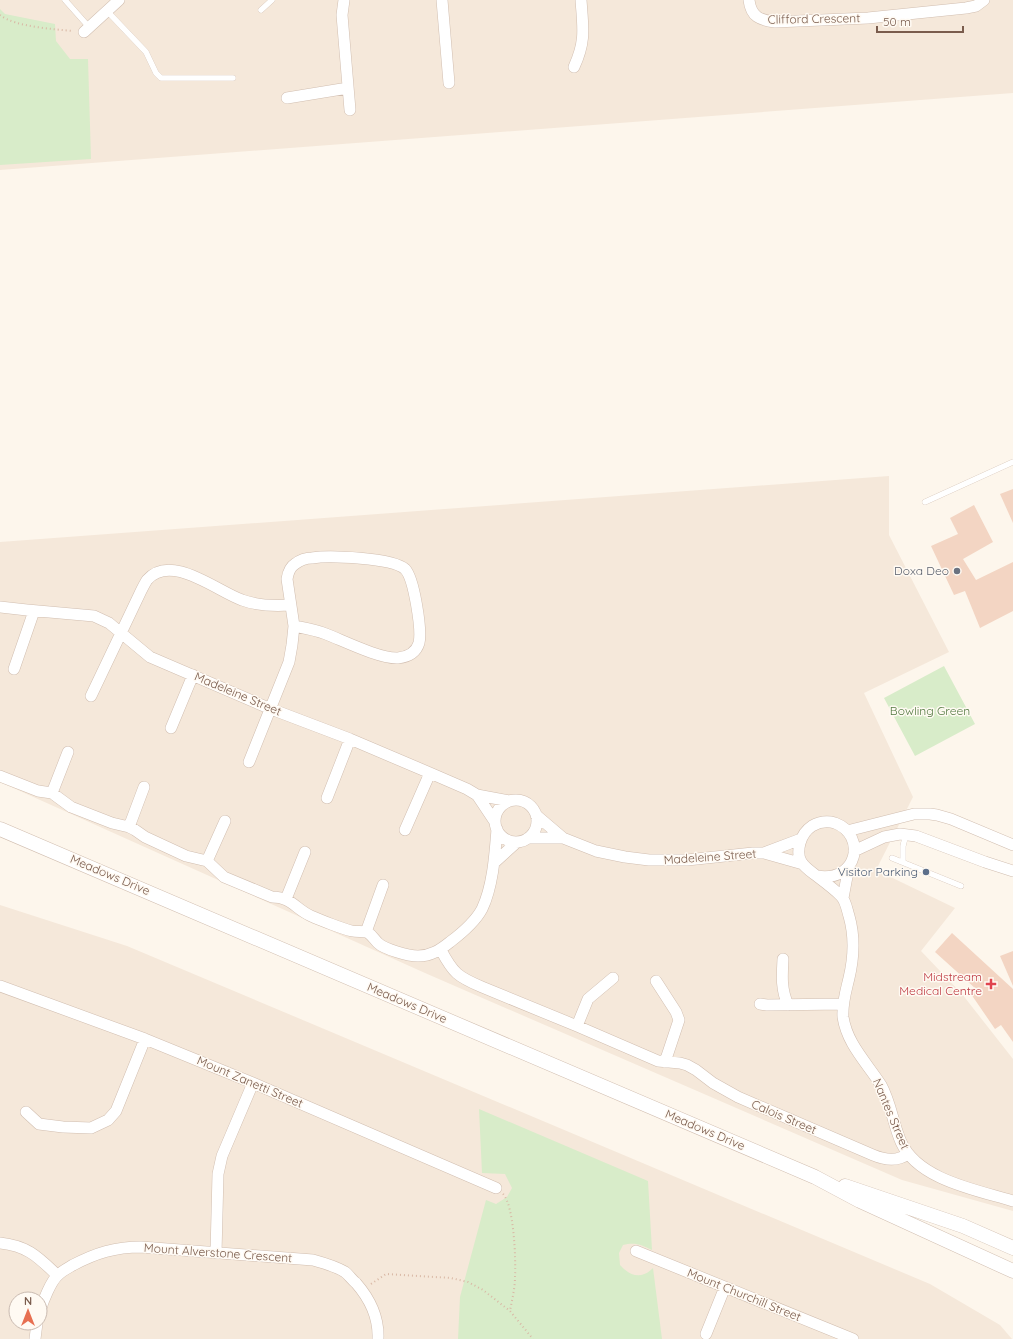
<svg xmlns="http://www.w3.org/2000/svg" width="1013" height="1339" font-family="Quicksand,sans-serif">
	<style>
		.residential { fill: #f5e8da; fill-rule: evenodd }
		.green { fill: #d8ecc9 }
		.building { fill: #f3d5c3 }
		.lines { fill: none; stroke-linecap: round; stroke-linejoin: round }
		.service-casing { stroke: #d1beb0; stroke-width: 6 }
		.minor-casing { stroke: #d1beb0; stroke-width: 12 }
		.tertiary-casing { stroke: #d1beb0; stroke-width: 15 }
		.path { stroke: #d9b8a5; stroke-width: 2; stroke-dasharray: 1 3; stroke-linecap: butt }
		.service { stroke: #fff; stroke-width: 5.5 }
		.minor { stroke: #fff; stroke-width: 11 }
		.tertiary { stroke: #fff; stroke-width: 14 }
		.worship-dot { fill: #6b7280; stroke: #fffaf3; stroke-width: 1.5 }
		.service-dot { fill: #5c6f8a; stroke: #fffaf3; stroke-width: 1.5 }
		.health-dot { fill: #e0444e; stroke: #fffaf3; stroke-width: 1.5 }
		.labels { text-anchor: middle; stroke-width: 3; stroke-linejoin: round; paint-order: stroke }
		.street-label { font-size: 12px; fill: #7a5c4d; stroke: #fffaf3 }
		.worship-label { font-size: 12px; fill: #5b616d; stroke: #fffaf3; text-anchor: end }
		.park-label { font-size: 12px; fill: #537a41; stroke: #fffaf3 }
		.service-label { font-size: 12px; fill: #4e5e75; stroke: #fffaf3; text-anchor: end }
		.health-label { font-size: 12px; fill: #be3a42; stroke: #fffaf3; text-anchor: end }
	</style>
	<rect width="100%" height="100%" fill="#fdf6ec"/>
	<path class="residential" d="M 0,0 L 1013,0 L 1013,93 L 0,170 Z
		M 889,476 L 889,535 L 949,652 L 864,693 L 913,797 L 876,870 L 955,908 L 921,951 L 962,994 L 1013,1059 L 1013,1211 L 902,1180 L 425,973 L 0,782 L 0,542 Z
		M 0,905 L 127,946 L 930,1284 L 1000,1325 L 1012,1339 L 0,1339 ZM 16,1299 L 40,1299 L 40,1323 L 16,1323 Z"/>
	<path class="green" d="M 0,9 L 5,14 L 55,24 L 56,41 L 70,59 L 88,59 L 91,159 L 0,165 Z
		M 944,666 L 975,724 L 915,756 L 884,698 Z
		M 479,1109 L 648,1181 L 652,1250 C 642,1245 635,1242 623,1245 L 619,1253 L 620,1265 C 630,1276 641,1280 653,1268 L 662,1339 L 458,1339 L 460,1297 L 486,1200 L 496,1204 L 507,1197 L 512,1188 L 505,1174 L 482,1173 Z"/>
	<path class="building" d="M 1013,489 L 1013,523 L 1000,494 Z
		M 974,505 L 993,542 L 963,559 L 976,580 L 1013,562 L 1013,611 L 980,628 L 965,591 L 954,595 L 931,546 L 958,534 L 950,518 Z
		M 952,933 L 1013,989 L 1013,1042 L 1001,1025 L 995,1029 L 971,994 L 976,989 L 935,952 Z
		M 1013,951 L 1013,986 L 1000,956 Z"/>
	<g class="lines">
		<defs>
			<path id="service" d="M 65,0 L 89,27
				M 261,10 L 272,0
				M 107,11 L 146,52 L 156,73 L 161,78 L 233,78
				M 925,502 L 1013,462
				M 892,858 L 961,886
				M 903,862 L 903,846 L 906,834"/>
			<path id="minor" d="M 344,0 L 342,15 L 350,110
				M 442,0 L 449,83
				M 749,0 C 751,17 760,20 775,22 L 868,18 L 966,8 L 976,6 L 984,0
				M 84,32 L 119,0
				M 574,67 C 586,41 583,28 581,0
				M 287,98 L 348,88
				M 0,607 L 27,610 L 94,616 L 109,623 L 150,657 L 271,709 L 350,739 L 430,773 L 467,789 L 477,795 L 510,801
				M 14,669 L 34,611
				M 91,696 L 141,591 C 143,587 145,583 147,580 C 171,552 218,592 242,600 C 258,606 274,606 290,605
				M 171,728 L 193,675
				M 249,762 L 289,662 L 292,645 L 294,626 L 287,579 C 288,573 290,567 295,564 C 300,560 307,558 312,558 C 329,555 393,558 405,569 C 414,578 422,630 419,643 C 416,653 407,657 398,658 C 380,659 344,641 326,634 C 316,630 305,628 294,626
				M 0,776 L 38,791 L 52,793 L 71,807 L 112,823 L 129,827 L 135,830 L 145,837 L 186,856 L 207,861 L 224,877 L 272,897 C 292,897 295,909 311,916 C 320,920 343,929 352,931 C 357,932 362,931 367,932 C 372,935 374,939 378,943 C 384,949 408,956 418,956 C 431,956 440,950 450,942 C 462,933 475,922 482,909 C 493,886 495,854 497,829
				M 52,793 L 68,752
				M 477,795 L 495,822
				M 327,798 L 350,739
				M495 821a21 21 0 1 1 42 0a21 21 0 1 1-42 0Z
				M 536,815 L 563,838
				M 129,827 L 144,787
				M 405,830 L 430,773
				M 847,831 L 914,814 L 930,814 L 937,815 L 951,819 L 1013,845
				M 528,838 L 563,838 L 596,851 L 625,857 L 649,860 L 687,860 L 753,853 L 764,853 L 803,864
				M 854,851 L 884,837 L 900,834 L 916,836 L 985,862 L 1013,871
				M 764,853 L 801,839
				M 207,861 L 225,821
				M 495,862 L 517,842
				M 817,876 C 858,883 867,835 835,823 C 828,821 819,822 812,826 C 806,830 802,836 800,843 C 795,862 805,867 818,877 C 826,883 834,889 841,896 C 846,901 847,910 849,916 C 855,937 854,957 849,978 C 846,991 842,1003 843,1017 C 847,1044 867,1063 881,1085 C 891,1103 893,1124 901,1142 C 918,1180 977,1190 1013,1201
				M 843,898 L 849,866
				M 286,899 L 305,852
				M 366,932 L 383,885
				M 441,950 C 453,973 458,977 482,987 L 577,1026 L 658,1061 L 680,1063 L 687,1065 L 696,1070 L 713,1083 L 738,1097 L 873,1155 C 885,1160 897,1162 908,1154
				M 783,959 C 782,976 781,989 788,1005
				M 656,981 L 676,1012 L 679,1020 L 665,1062
				M 0,986 L 145,1039 L 253,1083 L 496,1188
				M 760,1004 L 767,1005 L 843,1004
				M 577,1026 L 588,999 L 613,978
				M 26,1112 L 39,1124 L 63,1127 L 91,1128 L 108,1120 L 116,1111 L 145,1039
				M 0,1243 C 28,1246 38,1257 57,1275
				M 636,1251 L 853,1339
				M 216,1253 L 218,1174 L 222,1156 L 253,1083
				M 40,1311 C 43,1301 51,1281 58,1275 C 62,1271 68,1268 73,1265 C 96,1253 115,1247 141,1247 L 313,1260 C 324,1263 335,1266 345,1272 C 349,1275 352,1280 356,1283 C 370,1299 379,1317 378,1339
				M 706,1334 L 725,1287
				M 35,1339 L 37,1323"/>
			<path id="tertiary" d="M 0,829 L 815,1177 L 860,1201 L 1013,1271
				M 845,1186 L 963,1226 L 1013,1248"/>
		</defs>
		<use href="#service" class="service-casing"/>
		<use href="#minor" class="minor-casing"/>
		<use href="#tertiary" class="tertiary-casing"/>
		<path class="path" d="M 0,15 C 15,27 54,29 73,31
			M 503,1194 C 514,1205 516,1260 515,1277 C 515,1288 512,1300 510,1311
			M 371,1284 L 386,1274 L 451,1278 L 468,1282 L 483,1290 L 510,1311 L 533,1339"/>
		<use href="#service" class="service"/>
		<use href="#minor" class="minor"/>
		<use href="#tertiary" class="tertiary"/>
	</g>
	<circle class="worship-dot" cx="957" cy="571" r="4"/>
	<circle class="service-dot" cx="926" cy="872" r="4"/>
	<path class="health-dot" d="M989 978h4v4h4v4h-4v4h-4v-4h-4v-4h4z"/>
	<g class="labels">
		<g class="street-label">
			<text transform="translate(814 19) rotate(-1)" y="4">Clifford Crescent</text>
			<text transform="translate(238 694) rotate(23)" y="4">Madeleine Street</text>
			<text transform="translate(710 857) rotate(-4)" y="4">Madeleine Street</text>
			<text transform="translate(110 875) rotate(23)" y="4">Meadows Drive</text>
			<text transform="translate(407 1003) rotate(23)" y="4">Meadows Drive</text>
			<text transform="translate(250 1082) rotate(23)" y="4">Mount Zanetti Street</text>
			<text transform="translate(891 1114) rotate(67)" y="4">Nantes Street</text>
			<text transform="translate(784 1117) rotate(23)" y="4">Calois Street</text>
			<text transform="translate(705 1130) rotate(23)" y="4">Meadows Drive</text>
			<text transform="translate(218 1253) rotate(4)" y="4">Mount Alverstone Crescent</text>
			<text transform="translate(744 1295) rotate(22)" y="4">Mount Churchill Street</text>
		</g>
		<g class="worship-label">
			<text x="949" y="575">Doxa Deo</text>
		</g>
		<g class="park-label">
			<text x="930" y="715">Bowling Green</text>
		</g>
		<g class="service-label">
			<text x="918" y="876">Visitor Parking</text>
		</g>
		<g class="health-label">
			<text x="982" y="981">Midstream<tspan x="982" dy="14">Medical Centre</tspan></text>
		</g>
	</g>
	<g transform="translate(28 1311)"><circle r="19" fill="#fffaf3" stroke="#cabbb1"/>
	<path d="M0-3L7 15L0 10L-7 15Z" fill="#e76f51"/>
	<text y="-6" font-size="11" font-weight="bold" text-anchor="middle" fill="#7a5c4d">N</text>
	</g>
	<path d="M877 26v6h86v-6" fill="none" stroke="#7a5c4d" stroke-width="2"/>
	<text x="883" y="26" font-size="12" fill="#7a5c4d" stroke="#fffaf3" stroke-width="3" paint-order="stroke">50 m</text>
</svg>
